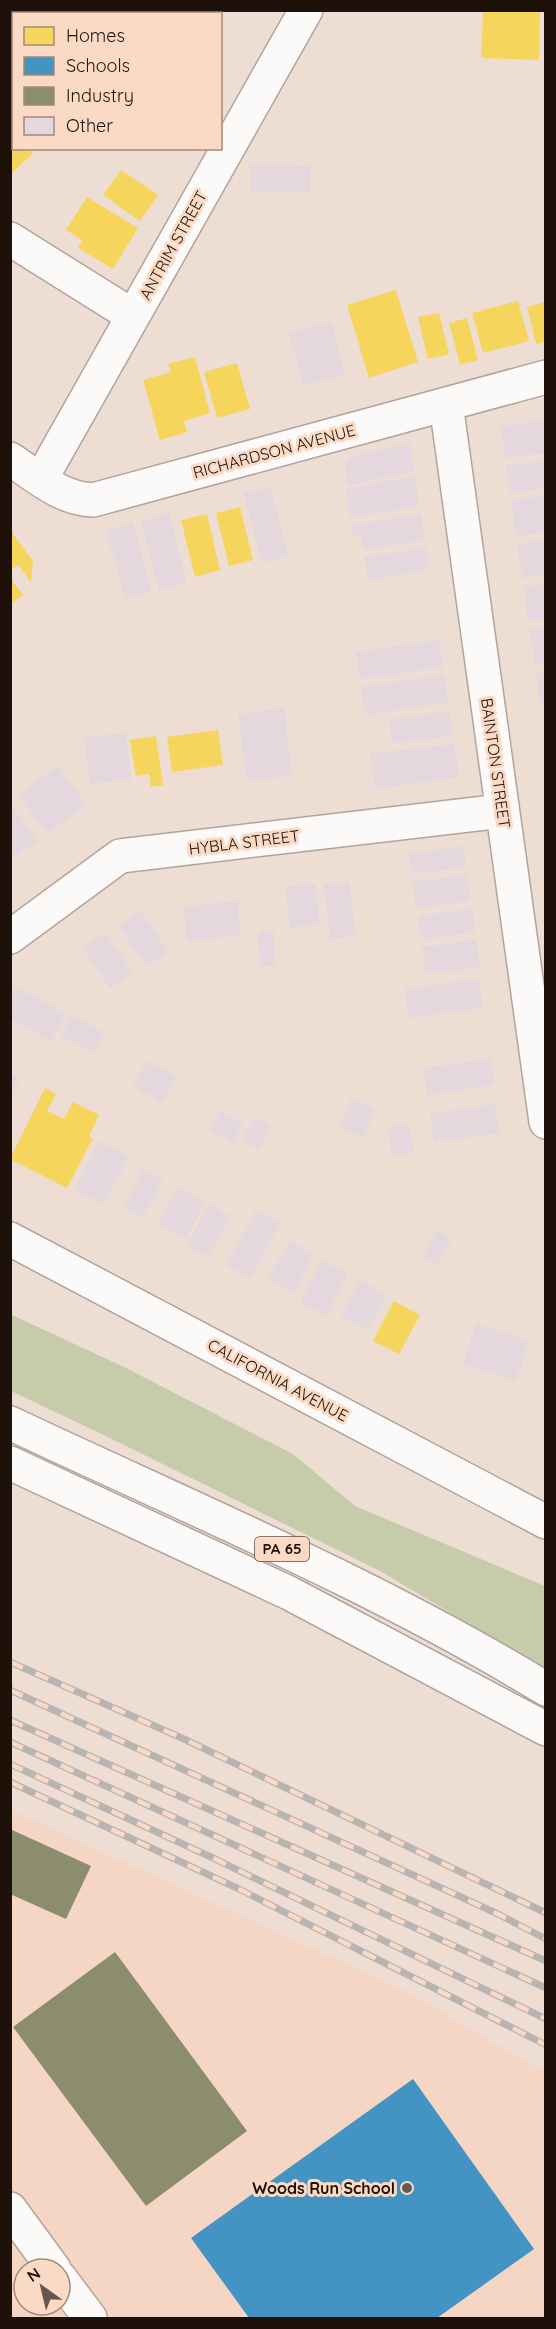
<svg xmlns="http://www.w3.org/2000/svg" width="556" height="2329" font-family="Quicksand,sans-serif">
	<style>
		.built { fill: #f5d6c4; fill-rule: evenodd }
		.green { fill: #c6cbaa }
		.homes { fill: #f6d55c }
		.schools { fill: #4393c3 }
		.industry { fill: #8c8c6e }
		.building { fill: #e4d7de }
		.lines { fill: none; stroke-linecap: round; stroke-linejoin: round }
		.minor-casing { stroke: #b1a49c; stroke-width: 36 }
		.tertiary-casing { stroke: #b1a49c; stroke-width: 36 }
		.motorway-casing { stroke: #b1a49c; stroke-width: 36 }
		.minor { stroke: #fcfaf8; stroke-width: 33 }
		.tertiary { stroke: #fcfaf8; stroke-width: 33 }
		.motorway { stroke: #fcfaf8; stroke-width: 33 }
		.rail-casing { stroke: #b8b4b2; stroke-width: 7 }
		.rail { stroke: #fbdac5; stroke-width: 4.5; stroke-dasharray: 14; stroke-linecap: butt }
		.poi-dot { fill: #665850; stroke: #fbdac5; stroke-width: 2 }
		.labels { text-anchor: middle; stroke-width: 6; stroke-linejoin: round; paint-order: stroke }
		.shield { fill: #fbdac5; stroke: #604d42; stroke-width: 1.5 }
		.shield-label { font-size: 15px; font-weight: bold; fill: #1d110a }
		.street-label { font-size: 16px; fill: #1d110a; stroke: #fbdac5 }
		.poi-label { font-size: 16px; font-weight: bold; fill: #1d110a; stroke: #fbdac5; text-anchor: end }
	</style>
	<rect width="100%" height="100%" fill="#eeddd2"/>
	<path class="built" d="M 11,1810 L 412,1994 L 545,2073 L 545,2318 L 11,2318 ZM 24,2269 L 60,2269 L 60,2305 L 24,2305 Z"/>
	<path class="green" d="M 10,1314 L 126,1368 L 293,1454 L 355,1506 L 545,1586 L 545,1669 L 380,1571 L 112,1439 L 11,1391 Z"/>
	<path class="homes" d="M 483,10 L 538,10 L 540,13 L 539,60 L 481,58 Z
		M 10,131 L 14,134 L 14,148 L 28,148 L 33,153 L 10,175 Z
		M 121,170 L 158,195 L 140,221 L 103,195 Z
		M 87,197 L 138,228 L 113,269 L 78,248 L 82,240 L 66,230 Z
		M 396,290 L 418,362 L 369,378 L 347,305 Z
		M 518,301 L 529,341 L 483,353 L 472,313 Z
		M 546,302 L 546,342 L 536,344 L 527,307 Z
		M 439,313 L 449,354 L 428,359 L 418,317 Z
		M 467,318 L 478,360 L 460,364 L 449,323 Z
		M 195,357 L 210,413 L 184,421 L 187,432 L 160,440 L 143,380 L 171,372 L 168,364 Z
		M 237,363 L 250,409 L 217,418 L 204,372 Z
		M 240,507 L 253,560 L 229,566 L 216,513 Z
		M 207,514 L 220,570 L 195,577 L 181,520 Z
		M 10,530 L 33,561 L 31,582 L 18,565 L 10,570 Z
		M 10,578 L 23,595 L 10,604 Z
		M 218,730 L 223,765 L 172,772 L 167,737 Z
		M 156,736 L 163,785 L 151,787 L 149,774 L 136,776 L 130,740 Z
		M 45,1088 L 56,1094 L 47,1111 L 64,1119 L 73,1102 L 99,1115 L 89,1136 L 93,1138 L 67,1188 L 10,1159 Z
		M 394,1301 L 420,1315 L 399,1354 L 373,1341 Z"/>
	<path class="schools" d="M 413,2079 L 534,2249 L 437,2318 L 249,2318 L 191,2238 Z"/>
	<path class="industry" d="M 10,1829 L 91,1866 L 66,1919 L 10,1894 Z
		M 115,1952 L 247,2131 L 146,2206 L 13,2027 Z"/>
	<path class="building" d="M 47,10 L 69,10 L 66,14 L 50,14 Z
		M 251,165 L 311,166 L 310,193 L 251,192 Z
		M 332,322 L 345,375 L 303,385 L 289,333 Z
		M 546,420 L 546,453 L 505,458 L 501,427 Z
		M 410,443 L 414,471 L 348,486 L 345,459 Z
		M 546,461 L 546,488 L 510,493 L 506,466 Z
		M 415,476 L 419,506 L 350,517 L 346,489 Z
		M 270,487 L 288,556 L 262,563 L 244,493 Z
		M 546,496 L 546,532 L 516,536 L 511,500 Z
		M 169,513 L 186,583 L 159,590 L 141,521 Z
		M 421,514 L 424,540 L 363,549 L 361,534 L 353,536 L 351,525 Z
		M 133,522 L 151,592 L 125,599 L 106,530 Z
		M 546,541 L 546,575 L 522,578 L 517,544 Z
		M 426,548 L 429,569 L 368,580 L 364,557 Z
		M 546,584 L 546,619 L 528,621 L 524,586 Z
		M 546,628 L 546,663 L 535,664 L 530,630 Z
		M 439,640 L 443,667 L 360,679 L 356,652 Z
		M 546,671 L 546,704 L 540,704 L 536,672 Z
		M 444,675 L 448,702 L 365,715 L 361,687 Z
		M 284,708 L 292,775 L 247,781 L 238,714 Z
		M 449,711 L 453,736 L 392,743 L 389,720 Z
		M 126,733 L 131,779 L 90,784 L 84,737 Z
		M 454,744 L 459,777 L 375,789 L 370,754 Z
		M 58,766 L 87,805 L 47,834 L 19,795 Z
		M 10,803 L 37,841 L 10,860 Z
		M 463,846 L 466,867 L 412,874 L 409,854 Z
		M 467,875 L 470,901 L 416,908 L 413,882 Z
		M 349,882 L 356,936 L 330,939 L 324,884 Z
		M 315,884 L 319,924 L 290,928 L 285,887 Z
		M 237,901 L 241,935 L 187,941 L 184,907 Z
		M 472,909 L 475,932 L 421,939 L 418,916 Z
		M 141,911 L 168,951 L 146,966 L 119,926 Z
		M 258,931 L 274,931 L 275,966 L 260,966 Z
		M 106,933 L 133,973 L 110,988 L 83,948 Z
		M 476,940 L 480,967 L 426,974 L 422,947 Z
		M 479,979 L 483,1008 L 409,1018 L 405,989 Z
		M 16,987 L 66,1014 L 51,1041 L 10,1019 L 10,997 Z
		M 72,1016 L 104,1033 L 93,1053 L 61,1036 Z
		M 491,1059 L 494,1085 L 427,1095 L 423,1068 Z
		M 147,1061 L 177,1077 L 162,1103 L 133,1086 Z
		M 10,1074 L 20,1079 L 10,1096 Z
		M 352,1098 L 376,1109 L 363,1137 L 339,1126 Z
		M 495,1104 L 499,1133 L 434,1142 L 430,1114 Z
		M 220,1111 L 243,1123 L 233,1143 L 210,1130 Z
		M 255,1117 L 271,1125 L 259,1149 L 242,1140 Z
		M 409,1124 L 414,1153 L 392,1156 L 387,1127 Z
		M 99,1141 L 129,1157 L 104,1204 L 74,1189 Z
		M 143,1170 L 163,1180 L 142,1218 L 123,1208 Z
		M 177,1186 L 205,1201 L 186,1239 L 158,1224 Z
		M 209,1204 L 230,1216 L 209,1256 L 187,1245 Z
		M 256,1210 L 280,1223 L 251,1278 L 227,1265 Z
		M 436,1230 L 452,1239 L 437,1266 L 422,1258 Z
		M 289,1241 L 314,1254 L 294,1293 L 268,1280 Z
		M 322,1260 L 348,1274 L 326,1316 L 300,1302 Z
		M 360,1280 L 387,1295 L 368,1330 L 341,1316 Z
		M 476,1324 L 529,1341 L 516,1381 L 463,1364 Z"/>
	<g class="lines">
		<defs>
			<path id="minor" d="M 10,239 L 133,316
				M 446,404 L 546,1122
				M 10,459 C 36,476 61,499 93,500 L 546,377
				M 41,479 L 306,10
				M 10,937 L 120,856 L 502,811
				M 10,2209 L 54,2269
				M 60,2278 L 90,2318"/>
			<path id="tertiary" d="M 10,1239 L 546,1522"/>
			<path id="motorway" d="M 10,1423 C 190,1508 376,1585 546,1689
				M 10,1463 L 289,1593 L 546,1729"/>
		</defs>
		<use href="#minor" class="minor-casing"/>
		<use href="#tertiary" class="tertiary-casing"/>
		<use href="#motorway" class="motorway-casing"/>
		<use href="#minor" class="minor"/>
		<use href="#tertiary" class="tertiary"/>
		<use href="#motorway" class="motorway"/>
		<defs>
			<path id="rail" d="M 10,1662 L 184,1739 L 546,1913
				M 10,1690 L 498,1914 L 546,1939
				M 10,1720 L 546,1961
				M 10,1742 L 546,1988
				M 10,1764 L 213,1858 L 546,2019
				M 10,1782 L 239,1889 L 546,2045"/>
		</defs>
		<use href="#rail" class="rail-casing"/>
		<use href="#rail" class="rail"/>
	</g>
	<circle class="poi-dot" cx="407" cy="2188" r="6"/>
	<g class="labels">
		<rect class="shield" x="255" y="1537" width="54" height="24" rx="4.5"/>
		<g class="shield-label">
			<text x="282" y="1554">PA 65</text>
		</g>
		<g class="street-label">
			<text transform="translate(173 245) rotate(-61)" y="6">ANTRIM STREET</text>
			<text transform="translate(274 451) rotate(-15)" y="6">RICHARDSON AVENUE</text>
			<text transform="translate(496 763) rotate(82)" y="6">BAINTON STREET</text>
			<text transform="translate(244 842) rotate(-7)" y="6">HYBLA STREET</text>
			<text transform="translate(278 1380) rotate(28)" y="6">CALIFORNIA AVENUE</text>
		</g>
		<g class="poi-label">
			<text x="395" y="2194">Woods Run School</text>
		</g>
	</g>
	<rect width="556" height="2329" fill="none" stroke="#1d110a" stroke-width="24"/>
	<rect x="12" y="12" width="210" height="138" fill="#fbdac5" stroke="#a28a7a" stroke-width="1.5"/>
	<rect x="24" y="27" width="30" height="18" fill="#f6d55c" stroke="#a28a7a" stroke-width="1.5"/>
	<text x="66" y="42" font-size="18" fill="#1d110a">Homes</text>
	<rect x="24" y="57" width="30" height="18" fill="#4393c3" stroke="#a28a7a" stroke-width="1.5"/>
	<text x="66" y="72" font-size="18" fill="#1d110a">Schools</text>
	<rect x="24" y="87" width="30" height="18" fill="#8c8c6e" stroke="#a28a7a" stroke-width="1.5"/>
	<text x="66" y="102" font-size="18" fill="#1d110a">Industry</text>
	<rect x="24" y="117" width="30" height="18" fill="#e4d7de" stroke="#a28a7a" stroke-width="1.5"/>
	<text x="66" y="132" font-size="18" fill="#1d110a">Other</text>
	<g transform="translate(42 2287) rotate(326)"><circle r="28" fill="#fbdac5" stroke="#a28a7a" stroke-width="1.5"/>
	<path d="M0-4.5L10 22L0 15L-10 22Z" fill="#665850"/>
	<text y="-9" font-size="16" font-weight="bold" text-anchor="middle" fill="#1d110a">N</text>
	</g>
</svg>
